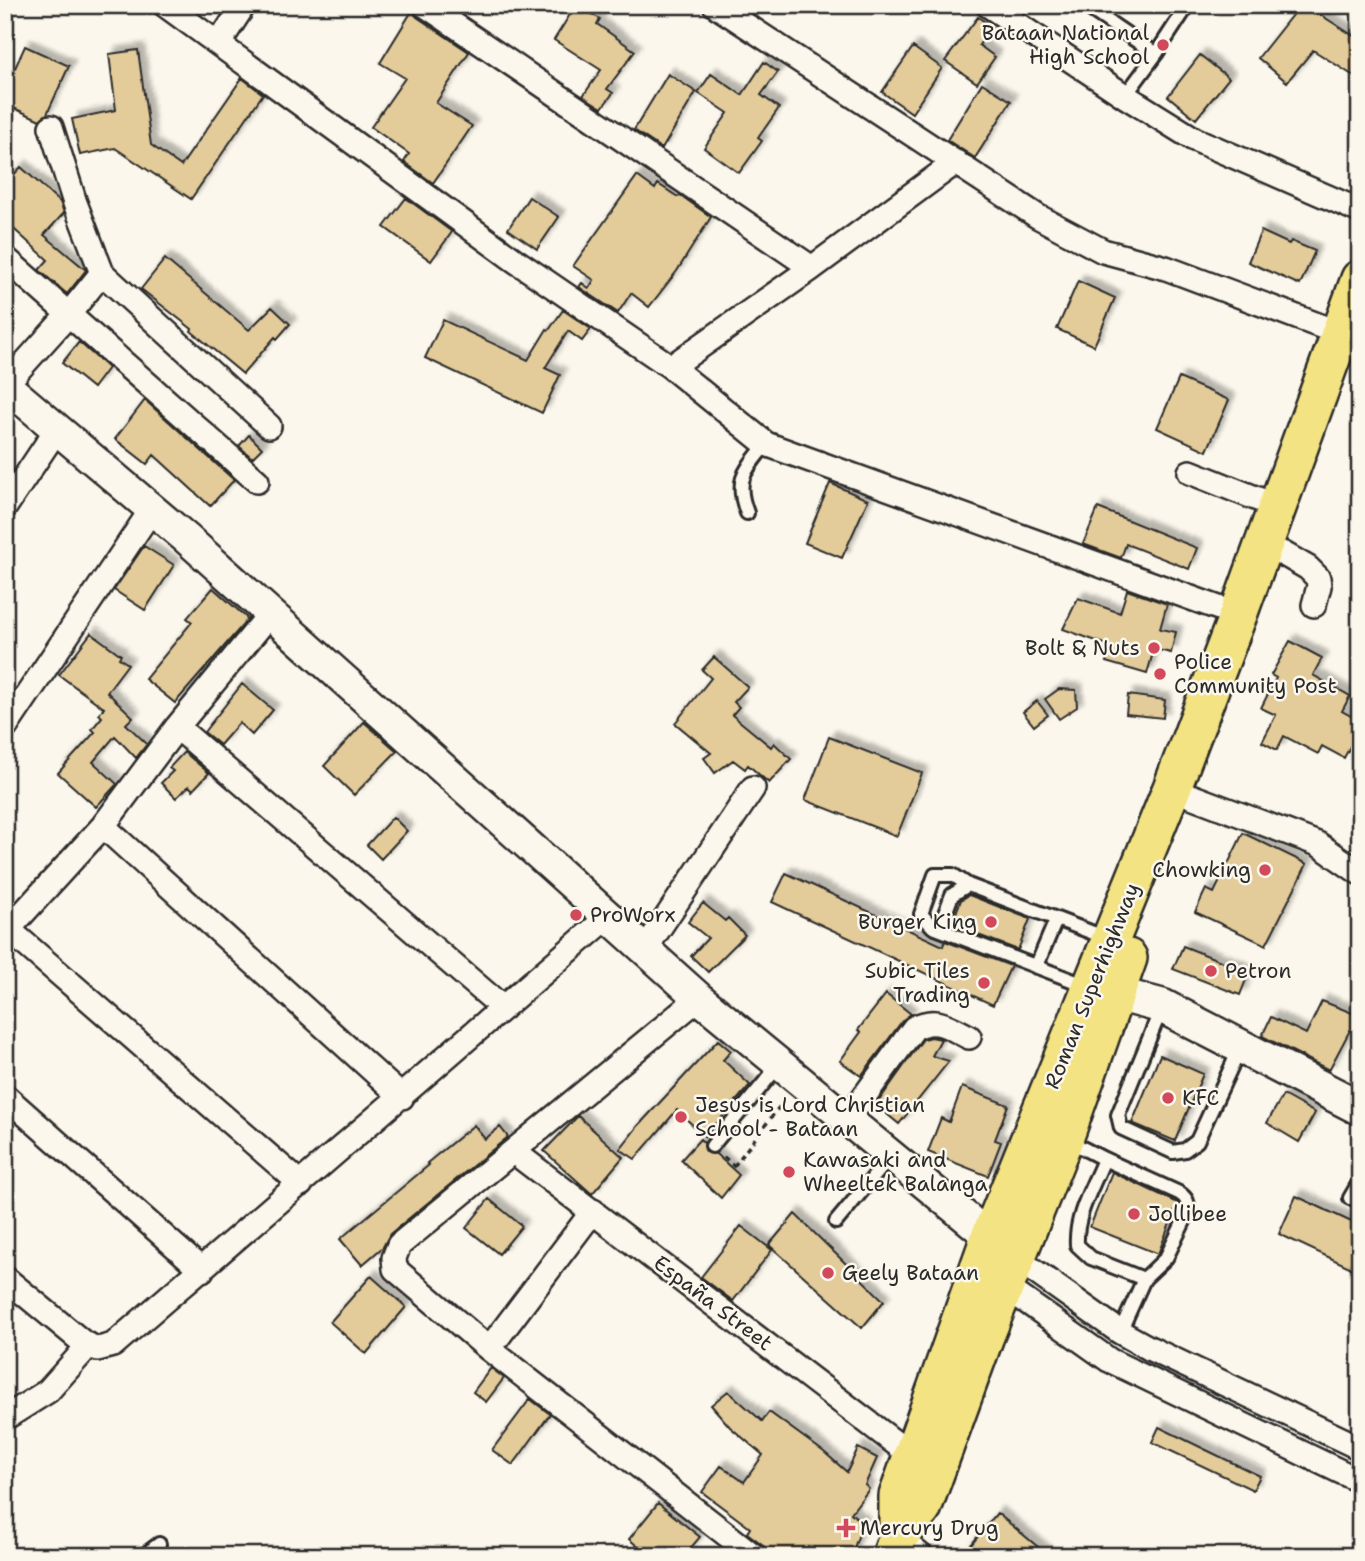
<svg xmlns="http://www.w3.org/2000/svg" width="1365" height="1561" font-family="'Shantell Sans',sans-serif">
	<style>
		.building { fill: #e3cb9a; stroke: #2b2b2b; stroke-width: 2; filter: url(#shadow) }
		.lines { fill: none; stroke-linecap: round; stroke-linejoin: round }
		.service-casing { stroke: #2b2b2b; stroke-width: 18 }
		.minor-casing { stroke: #2b2b2b; stroke-width: 28 }
		.tertiary-casing { stroke: #2b2b2b; stroke-width: 35 }
		.secondary-casing { stroke: #2b2b2b; stroke-width: 38 }
		.primary-casing { stroke: #2b2b2b; stroke-width: 42 }
		.path { stroke: #2b2b2b; stroke-width: 3.5; stroke-dasharray: 5 5; stroke-linecap: butt }
		.service { stroke: #fbf7ec; stroke-width: 12 }
		.minor { stroke: #fbf7ec; stroke-width: 23 }
		.tertiary { stroke: #fbf7ec; stroke-width: 30 }
		.secondary { stroke: #fbf7ec; stroke-width: 33 }
		.primary { stroke: #f4e382; stroke-width: 37 }
		.poi-dot { fill: #d1495b; stroke: #fbf7ec; stroke-width: 2.5 }
		.labels { text-anchor: middle; stroke-width: 5; stroke-linejoin: round; paint-order: stroke }
		.poi-label { font-size: 21px; fill: #2b2b2b; stroke: #fbf7ec; text-anchor: start }
		.street-label { font-size: 21px; fill: #2b2b2b; stroke: #fbf7ec }
	</style>
	<defs>
		<filter id="shadow"><feDropShadow dx="6" dy="-6" stdDeviation="2" flood-color="#0004"/></filter>
	</defs>
	<rect width="100%" height="100%" fill="#fbf7ec"/>
	<filter id="ink" filterUnits="userSpaceOnUse"><feTurbulence type="fractalNoise" baseFrequency=".0143" numOctaves="2"/><feDisplacementMap in="SourceGraphic" scale="14" xChannelSelector="R" yChannelSelector="G"/><feConvolveMatrix kernelMatrix="1 2 1 2 8 2 1 2 1" color-interpolation-filters="sRGB"/></filter>
	<g filter="url(#ink)">
		<path class="building" d="M 576,5 L 600,19 L 597,24 L 635,51 L 607,89 L 613,93 L 602,108 L 583,96 L 601,70 L 554,40 Z
			M 1300,5 L 1305,5 L 1360,40 L 1360,80 L 1313,50 L 1287,82 L 1258,58 Z
			M 412,11 L 417,17 L 469,52 L 436,103 L 472,126 L 433,183 L 404,162 L 409,154 L 371,127 L 405,78 L 380,63 Z
			M 978,17 L 992,27 L 979,45 L 995,57 L 977,83 L 945,61 Z
			M 25,46 L 69,66 L 47,114 L 40,120 L 5,104 L 5,90 Z
			M 913,47 L 942,68 L 912,113 L 882,92 Z
			M 138,50 L 151,145 L 181,166 L 242,78 L 263,94 L 191,199 L 115,148 L 80,155 L 72,119 L 116,110 L 109,54 Z
			M 1200,55 L 1229,78 L 1196,119 L 1168,96 Z
			M 764,62 L 778,72 L 761,95 L 779,108 L 758,138 L 762,141 L 739,173 L 704,148 L 728,113 L 698,93 L 711,74 L 742,95 Z
			M 668,74 L 696,92 L 662,149 L 634,130 Z
			M 982,83 L 1011,101 L 975,158 L 947,140 Z
			M 21,167 L 60,202 L 64,213 L 44,235 L 86,270 L 67,294 L 39,270 L 48,260 L 5,221 L 5,184 Z
			M 637,176 L 655,189 L 658,184 L 678,197 L 680,195 L 711,217 L 677,271 L 649,307 L 631,293 L 618,313 L 579,287 L 582,283 L 589,288 L 594,280 L 573,266 Z
			M 529,197 L 559,217 L 537,249 L 508,229 Z
			M 406,198 L 452,232 L 431,261 L 384,227 Z
			M 1261,231 L 1289,244 L 1291,241 L 1315,251 L 1300,285 L 1248,262 Z
			M 165,259 L 249,330 L 272,307 L 290,324 L 277,339 L 275,337 L 243,374 L 191,331 L 192,329 L 141,289 Z
			M 1078,281 L 1115,298 L 1094,346 L 1057,329 Z
			M 563,310 L 591,329 L 582,341 L 568,331 L 545,368 L 560,375 L 542,413 L 425,358 L 443,320 L 528,360 L 547,329 L 549,330 Z
			M 79,342 L 108,368 L 93,388 L 62,363 Z
			M 1179,378 L 1229,400 L 1207,451 L 1157,428 Z
			M 145,400 L 234,480 L 210,506 L 154,455 L 147,464 L 115,439 Z
			M 249,435 L 262,448 L 252,458 L 239,446 Z
			M 830,483 L 868,500 L 842,558 L 805,543 Z
			M 1098,508 L 1197,548 L 1189,569 L 1126,544 L 1121,558 L 1083,544 Z
			M 144,546 L 174,565 L 145,610 L 114,590 Z
			M 213,588 L 248,619 L 175,703 L 145,679 L 192,622 L 187,618 Z
			M 1127,590 L 1167,604 L 1160,629 L 1176,632 L 1171,653 L 1154,649 L 1147,674 L 1106,662 L 1110,646 L 1063,629 L 1078,598 L 1120,613 Z
			M 91,633 L 121,655 L 119,658 L 128,664 L 107,692 L 133,717 L 126,724 L 147,744 L 136,758 L 115,736 L 93,762 L 117,784 L 96,807 L 58,773 L 95,732 L 92,729 L 102,717 L 99,714 L 104,708 L 59,675 Z
			M 1290,641 L 1322,658 L 1313,675 L 1350,696 L 1342,711 L 1360,721 L 1360,728 L 1344,758 L 1322,746 L 1318,754 L 1284,736 L 1277,750 L 1262,742 L 1276,715 L 1261,708 L 1276,678 L 1271,675 Z
			M 714,657 L 748,687 L 734,702 L 739,707 L 732,715 L 771,747 L 774,743 L 791,759 L 769,783 L 748,765 L 745,769 L 733,760 L 715,773 L 704,758 L 711,753 L 675,723 L 711,678 L 702,670 Z
			M 242,684 L 273,710 L 252,735 L 239,723 L 220,745 L 204,732 Z
			M 1059,689 L 1076,690 L 1077,707 L 1059,719 L 1045,699 Z
			M 1128,695 L 1165,700 L 1163,718 L 1126,714 Z
			M 1037,701 L 1048,715 L 1034,726 L 1023,712 Z
			M 364,722 L 397,751 L 354,795 L 324,766 Z
			M 829,737 L 922,773 L 897,836 L 805,800 Z
			M 184,752 L 209,773 L 193,790 L 189,786 L 176,798 L 161,783 L 173,771 L 169,768 Z
			M 393,817 L 407,831 L 381,859 L 367,845 Z
			M 1243,833 L 1307,864 L 1266,945 L 1195,912 L 1206,889 L 1214,893 Z
			M 786,873 L 943,946 L 945,941 L 1011,966 L 993,1005 L 772,902 Z
			M 969,895 L 1030,919 L 1018,950 L 954,926 L 952,923 L 961,900 Z
			M 703,903 L 725,921 L 728,918 L 745,935 L 708,972 L 691,956 L 708,938 L 688,922 Z
			M 1183,946 L 1249,972 L 1240,995 L 1173,969 Z
			M 886,994 L 911,1014 L 903,1020 L 861,1076 L 840,1061 L 861,1032 L 858,1030 Z
			M 1322,1001 L 1360,1016 L 1354,1032 L 1350,1030 L 1329,1070 L 1262,1036 L 1271,1017 L 1306,1034 Z
			M 931,1037 L 941,1039 L 932,1056 L 949,1061 L 899,1124 L 876,1105 L 923,1039 Z
			M 718,1040 L 731,1051 L 723,1060 L 750,1085 L 705,1137 L 677,1110 L 635,1159 L 620,1149 L 638,1126 Z
			M 1160,1055 L 1203,1074 L 1175,1141 L 1132,1123 Z
			M 962,1087 L 1008,1105 L 995,1140 L 1001,1142 L 988,1176 L 928,1152 L 941,1118 L 949,1122 Z
			M 1283,1095 L 1315,1113 L 1299,1142 L 1267,1123 Z
			M 578,1116 L 623,1157 L 592,1194 L 544,1151 Z
			M 474,1125 L 485,1139 L 500,1127 L 508,1137 L 390,1234 L 383,1247 L 362,1265 L 340,1239 L 429,1165 L 427,1163 Z
			M 700,1139 L 704,1143 L 706,1152 L 716,1154 L 739,1175 L 721,1198 L 681,1160 Z
			M 1112,1172 L 1178,1203 L 1158,1254 L 1090,1227 Z
			M 1296,1196 L 1360,1226 L 1360,1272 L 1279,1234 Z
			M 489,1199 L 522,1226 L 499,1254 L 466,1228 Z
			M 795,1214 L 884,1301 L 862,1328 L 769,1245 Z
			M 741,1226 L 772,1250 L 733,1301 L 701,1277 Z
			M 371,1276 L 406,1307 L 366,1354 L 330,1322 Z
			M 491,1368 L 504,1378 L 486,1402 L 473,1392 Z
			M 728,1391 L 762,1421 L 769,1412 L 824,1452 L 847,1472 L 858,1448 L 877,1458 L 865,1485 L 869,1489 L 851,1513 L 863,1523 L 851,1556 L 768,1556 L 763,1545 L 747,1533 L 750,1528 L 702,1492 L 721,1466 L 744,1482 L 763,1455 L 730,1427 L 711,1405 Z
			M 530,1399 L 550,1414 L 513,1465 L 492,1450 Z
			M 1159,1427 L 1260,1476 L 1253,1490 L 1152,1442 Z
			M 658,1503 L 700,1537 L 684,1556 L 649,1556 L 629,1539 Z
			M 997,1513 L 1049,1556 L 962,1556 Z"/>
		<g class="lines">
			<defs>
				<path id="service" d="M 1084,5 L 1156,54 L 1125,96
					M 1156,54 L 1188,5
					M 747,513 C 734,479 745,471 766,444
					M 947,931 L 941,924 L 952,895 L 968,885
					M 1036,967 L 1056,920
					M 1087,986 L 933,927 L 921,914 L 935,875 L 953,875 L 968,885 L 1109,939
					M 1162,1007 L 1118,1115 L 1121,1128 L 1173,1152 L 1185,1150 L 1197,1141 L 1240,1048
					M 1067,1140 L 1104,1159 C 1093,1187 1075,1215 1077,1245 L 1091,1258 L 1144,1279
					M 712,1146 L 779,1065
					M 1104,1159 L 1179,1193 C 1187,1198 1189,1203 1188,1213 L 1166,1258 L 1144,1279 L 1120,1332
					M 1350,1198 L 1360,1181
					M 836,1222 L 891,1156
					M 143,1556 L 159,1544"/>
				<path id="minor" d="M 165,5 L 513,259 L 671,367 L 766,444 L 1238,615
					M 425,5 L 812,268
					M 715,5 L 1037,216 L 1103,251 L 1166,268 L 1339,333
					M 988,5 L 1125,96 L 1194,139 L 1360,211
					M 219,43 L 244,5
					M 5,258 L 257,481
					M 102,273 L 269,426
					M 671,367 L 812,268 L 956,162
					M 5,385 L 68,315 L 102,273 L 75,203 L 51,127
					M 1190,472 L 1278,507
					M 5,507 L 57,429
					M 1282,553 L 1308,568 L 1318,578 L 1319,586 L 1314,605
					M 177,727 L 503,1008
					M 5,728 L 152,509
					M 1191,796 L 1318,844 L 1360,873
					M 103,826 L 402,1097
					M 8,929 L 301,1184
					M 5,933 L 103,826 L 177,727 L 270,614
					M 646,948 L 753,788
					M 699,998 L 399,1245 L 394,1258 L 395,1269 L 489,1349 L 754,1556
					M 5,1096 L 202,1270
					M 847,1120 L 914,1028 C 937,1016 948,1027 969,1037
					M 514,1152 L 911,1455
					M 1006,1251 L 1120,1332 L 1149,1348 L 1360,1448
					M 5,1278 L 85,1344 L 98,1349 L 113,1345 L 609,916
					M 996,1280 L 1109,1360 L 1360,1481
					M 489,1349 L 593,1211
					M 5,1418 L 48,1391 L 89,1345
					M 898,1537 L 921,1556"/>
				<path id="tertiary" d="M 5,385 L 187,539 L 699,998 L 990,1237"/>
				<path id="secondary" d="M 1091,987 L 1162,1006 L 1360,1108"/>
				<path id="primary" d="M 898,1537 L 922,1509 L 985,1336 L 1064,1139 L 1128,958
					M 891,1556 L 898,1537 L 898,1496 L 990,1237 L 1172,788 L 1238,615 L 1360,279"/>
			</defs>
			<use href="#service" class="service-casing"/>
			<use href="#minor" class="minor-casing"/>
			<use href="#tertiary" class="tertiary-casing"/>
			<use href="#secondary" class="secondary-casing"/>
			<use href="#primary" class="primary-casing"/>
			<path class="path" d="M 724,1157 L 738,1170
				M 734,1166 L 783,1102"/>
			<use href="#service" class="service"/>
			<use href="#minor" class="minor"/>
			<use href="#tertiary" class="tertiary"/>
			<use href="#secondary" class="secondary"/>
			<use href="#primary" class="primary"/>
		</g>
	</g>
	<g class="poi-dot">
		<circle cx="1163" cy="45" r="7"/>
		<circle cx="1154" cy="648" r="7"/>
		<circle cx="1160" cy="674" r="7"/>
		<circle cx="1265" cy="870" r="7"/>
		<circle cx="576" cy="915" r="7"/>
		<circle cx="991" cy="922" r="7"/>
		<circle cx="1211" cy="971" r="7"/>
		<circle cx="984" cy="983" r="7"/>
		<circle cx="1168" cy="1098" r="7"/>
		<circle cx="681" cy="1117" r="7"/>
		<circle cx="789" cy="1172" r="7"/>
		<circle cx="1134" cy="1214" r="7"/>
		<circle cx="828" cy="1273" r="7"/>
		<path d="M842.5 1517.5h7v7h7v7h-7v7h-7v-7h-7v-7h7z"/>
	</g>
	<g class="labels">
		<g class="poi-label">
			<text x="1149" y="40" text-anchor="end">Bataan National<tspan x="1149" dy="24">High School</tspan></text>
			<text x="1140" y="655" text-anchor="end">Bolt &amp; Nuts</text>
			<text x="1174" y="669">Police<tspan x="1174" dy="24">Community Post</tspan></text>
			<text x="1251" y="877" text-anchor="end">Chowking</text>
			<text x="590" y="922">ProWorx</text>
			<text x="977" y="929" text-anchor="end">Burger King</text>
			<text x="970" y="978" text-anchor="end">Subic Tiles<tspan x="970" dy="24">Trading</tspan></text>
			<text x="1225" y="978">Petron</text>
			<text x="1182" y="1105">KFC</text>
			<text x="695" y="1112">Jesus is Lord Christian<tspan x="695" dy="24">School - Bataan</tspan></text>
			<text x="803" y="1167">Kawasaki and<tspan x="803" dy="24">Wheeltek Balanga</tspan></text>
			<text x="1148" y="1221">Jollibee</text>
			<text x="842" y="1280">Geely Bataan</text>
			<text x="860" y="1535">Mercury Drug</text>
		</g>
		<g class="street-label">
			<text transform="translate(1092 986) rotate(-68)" y="7">Roman Superhighway</text>
			<text transform="translate(713 1303) rotate(37)" y="7">España Street</text>
		</g>
	</g>
	<rect width="1365" height="1561" fill="none" stroke="#fbf7ec" stroke-width="28"/>
	<rect x="14" y="14" width="1337" height="1533" fill="none" stroke="#2b2b2b" stroke-width="2.5" filter="url(#ink)"/>
</svg>
